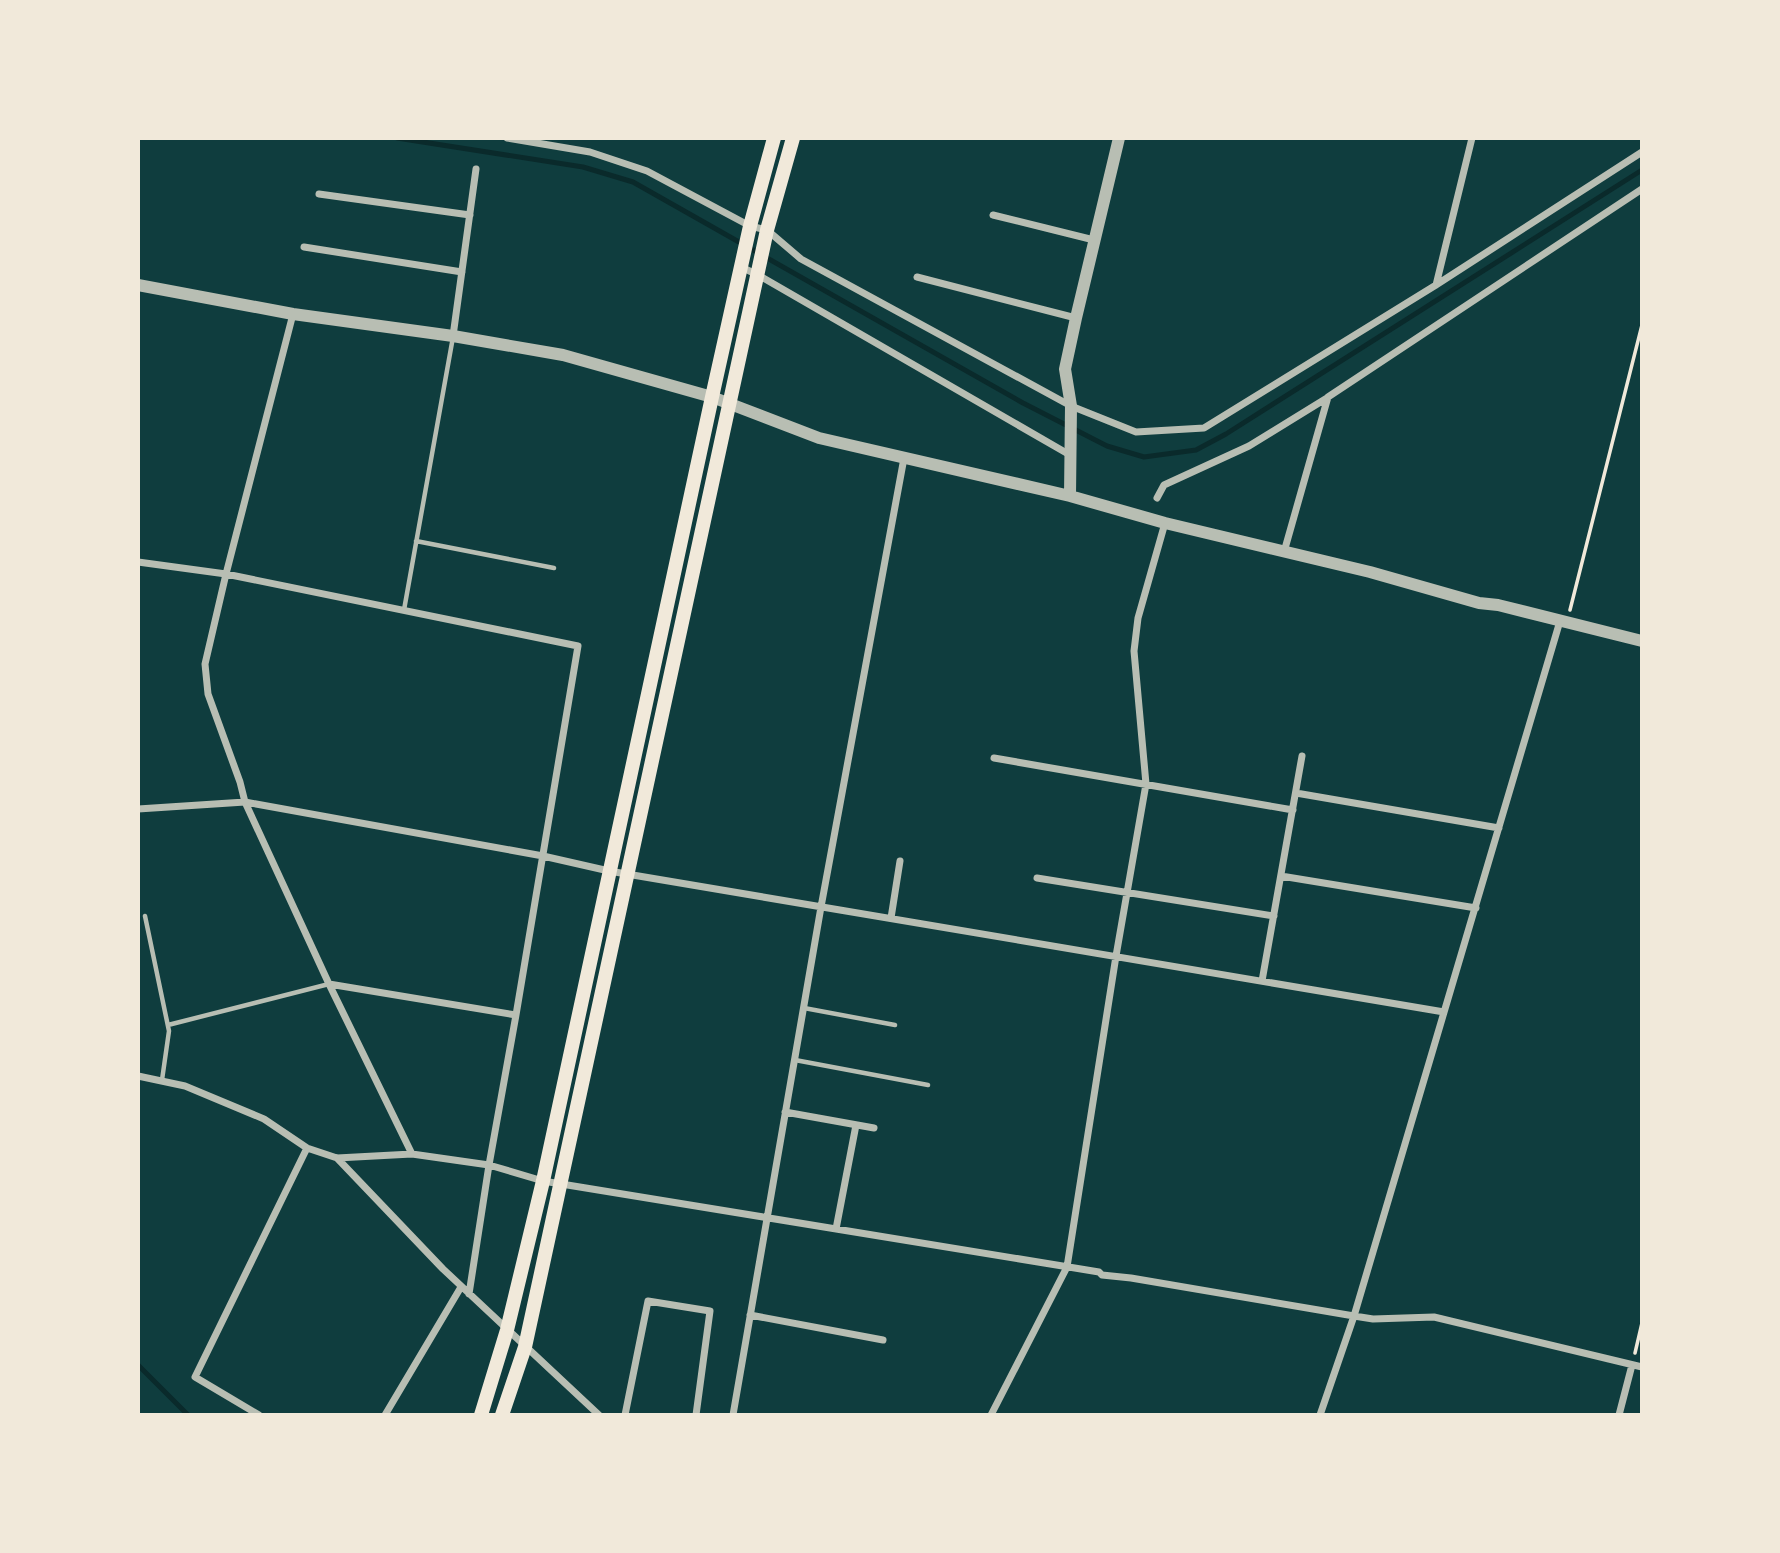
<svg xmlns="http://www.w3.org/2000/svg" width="1780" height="1553" font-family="Ubuntu,sans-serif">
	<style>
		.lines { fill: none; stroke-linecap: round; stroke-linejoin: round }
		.stream { stroke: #0a2a2b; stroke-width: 5 }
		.path { stroke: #f1e9da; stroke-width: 3.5 }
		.service { stroke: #b8beb3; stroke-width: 4.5 }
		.minor { stroke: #b8beb3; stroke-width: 7 }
		.tertiary { stroke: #b8beb3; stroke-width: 12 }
		.secondary { stroke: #f1e9da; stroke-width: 14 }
	</style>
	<rect width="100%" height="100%" fill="#0f3d3e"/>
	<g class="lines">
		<path class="stream" d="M 397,138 L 583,167 L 633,182 L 1023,403 L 1107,446 L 1144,457 L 1196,450 L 1226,434 L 1642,170
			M 138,1365 L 188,1415"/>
		<path class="path" d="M 1570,610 L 1642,325
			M 1635,1353 L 1642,1323"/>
		<path class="service" d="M 416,541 L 554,568
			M 404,610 L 453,337
			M 145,916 L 169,1031 L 162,1080
			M 804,1008 L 895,1025
			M 168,1025 L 329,984
			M 795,1060 L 928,1085"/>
		<path class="minor" d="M 507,138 L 590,152 L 647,171 L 750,226 L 767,230 L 801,259 L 1071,406 L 1136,432 L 1204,428 L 1436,285 L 1642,152
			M 319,194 L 470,215
			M 993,215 L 1094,240
			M 304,247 L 462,272
			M 741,267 L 758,275 L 1070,455
			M 917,277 L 1076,318
			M 1436,285 L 1472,138
			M 293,314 L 226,574 L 205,664 L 208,694 L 240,782 L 245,802 L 329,984 L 412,1154
			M 453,336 L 476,169
			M 1157,498 L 1164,485 L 1249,446 L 1327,398
			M 1284,552 L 1328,397 L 1642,189
			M 138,562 L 226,574 L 578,646 L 516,1015 L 489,1165 L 469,1294
			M 994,758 L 1293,810
			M 1296,793 L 1499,828
			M 138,809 L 245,802 L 543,856 L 609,871 L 1444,1012
			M 1281,876 L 1476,908
			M 1037,878 L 1274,916
			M 891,918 L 900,861
			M 1262,981 L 1302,756
			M 329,984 L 516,1015
			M 138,1076 L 185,1086 L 264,1119 L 307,1148 L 337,1158 L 412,1154 L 489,1165 L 543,1181 L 1099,1272 L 1102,1275 L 1131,1278 L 1354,1316 L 1373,1319 L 1434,1317 L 1642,1367
			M 785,1112 L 874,1128
			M 337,1158 L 443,1269 L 599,1415
			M 836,1229 L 856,1125
			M 750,1315 L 883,1340
			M 259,1415 L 195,1377 L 307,1148
			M 385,1415 L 461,1287
			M 625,1415 L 648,1301 L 710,1311 L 696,1415
			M 733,1415 L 821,907 L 904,458
			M 991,1415 L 1067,1267 L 1116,956 L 1146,784 L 1134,651 L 1138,618 L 1165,523
			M 1320,1415 L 1354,1316 L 1560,621
			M 1619,1415 L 1632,1365"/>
		<path class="tertiary" d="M 138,285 L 293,314 L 453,336 L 563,355 L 712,397 L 819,438 L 1070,496 L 1165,523 L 1370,572 L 1479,603 L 1498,605 L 1642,641
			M 1070,496 L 1071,406 L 1065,369 L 1076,318 L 1119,138"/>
		<path class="secondary" d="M 481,1415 L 507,1330 L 543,1181 L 712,397 L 750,226 L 774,138
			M 502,1415 L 525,1347 L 767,230 L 793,138"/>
	</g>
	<rect width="1780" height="1553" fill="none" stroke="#f1e9da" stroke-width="280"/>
</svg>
